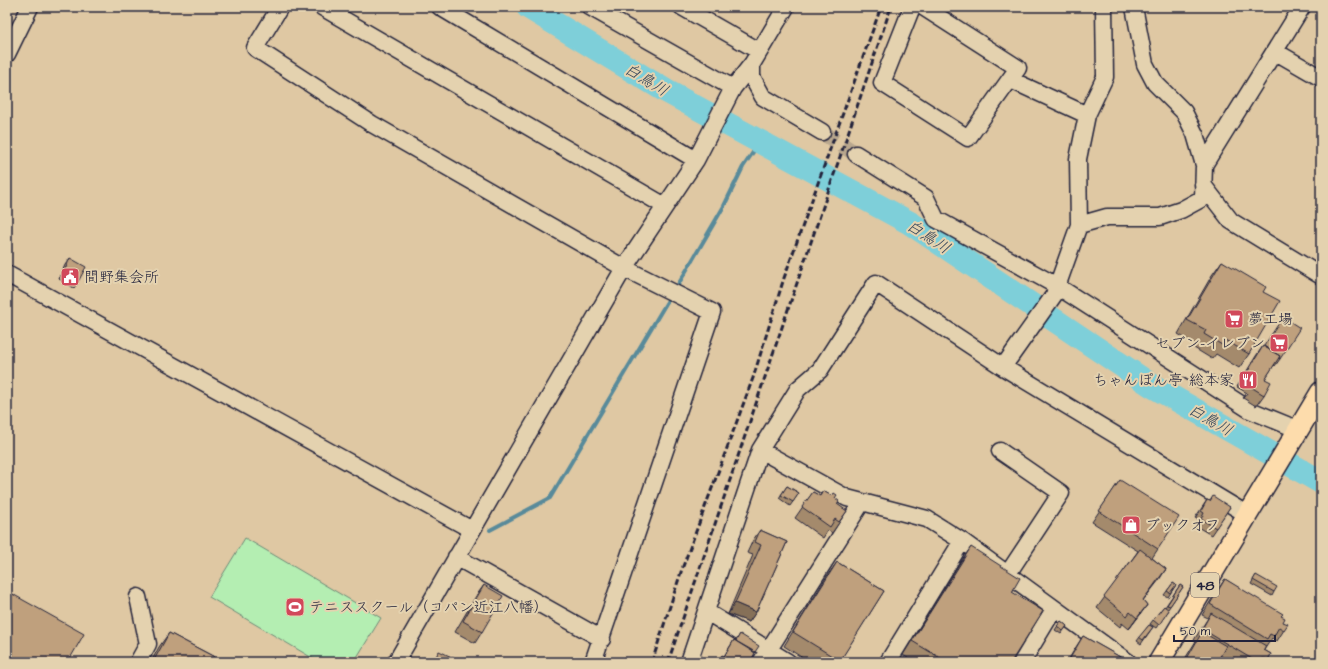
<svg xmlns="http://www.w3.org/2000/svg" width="1328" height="669" font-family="'Architects Daughter','Klee One',sans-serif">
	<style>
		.park { fill: #b4eeb2; stroke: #6b8876 }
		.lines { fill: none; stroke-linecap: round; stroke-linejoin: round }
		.stream { stroke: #598a9a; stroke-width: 4 }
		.river { stroke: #7ecfd9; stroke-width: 24 }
		.minor-tunnel { stroke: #b9a78e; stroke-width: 16; stroke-dasharray: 16 8; stroke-linecap: butt }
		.minor-casing { stroke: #22223b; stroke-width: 19 }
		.major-casing { stroke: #22223b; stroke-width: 23 }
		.minor { stroke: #e4d2af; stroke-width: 16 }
		.major { stroke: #fddcac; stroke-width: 20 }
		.rail { stroke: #22223b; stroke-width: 3; stroke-dasharray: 6 3; stroke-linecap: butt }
		.wall { fill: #a48a6c; stroke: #22223b }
		.shaded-wall { fill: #867058; stroke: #22223b }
		.building { fill: #bfa07d; stroke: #22223b }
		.labels { text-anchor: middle; stroke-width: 4; stroke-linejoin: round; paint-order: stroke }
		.shield { fill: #e4d2af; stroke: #5c575e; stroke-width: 1 }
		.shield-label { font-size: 14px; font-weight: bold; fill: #22223b }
		.poi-label { font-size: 15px; fill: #22223b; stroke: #e4d2af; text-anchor: start }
		.water-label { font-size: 16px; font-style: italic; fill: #34455b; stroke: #e4d2af }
	</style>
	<rect width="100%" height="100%" fill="#dfc8a3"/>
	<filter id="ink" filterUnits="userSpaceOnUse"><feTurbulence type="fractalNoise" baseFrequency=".025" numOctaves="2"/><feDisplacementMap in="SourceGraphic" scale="8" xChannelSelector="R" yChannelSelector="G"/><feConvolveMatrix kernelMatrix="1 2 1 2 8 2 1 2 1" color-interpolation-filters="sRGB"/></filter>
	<g filter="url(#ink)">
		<path class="park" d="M 245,538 L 381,618 L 354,662 L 319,662 L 209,597 Z"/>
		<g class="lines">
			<path class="stream" d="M 675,290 L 724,206 L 743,167 L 760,142
				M 490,530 L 550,498 L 671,295"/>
			<path class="river" d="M 528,7 L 666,91 L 910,223 L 1151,385 L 1321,482"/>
			<path class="minor-tunnel" d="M 822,132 L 856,154"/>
			<defs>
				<path id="minor" d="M 280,7 L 255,48 L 372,124 L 624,268 L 712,312 L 593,662
					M 322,7 L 665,206
					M 440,7 L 696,160
					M 590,7 L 733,88
					M 682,7 L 759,51
					M 912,7 L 882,83 L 968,138 L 1018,68 L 923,7
					M 1134,7 L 1145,64 L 1155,83 L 1184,112 L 1195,134 L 1204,165
					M 1276,52 L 1321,78
					M 7,54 L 30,7
					M 752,64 L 752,77 L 763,97 L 822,132
					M 1011,80 L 1087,115
					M 856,154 L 926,198 L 936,219 L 1057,286 L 1250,410 L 1299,430
					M 1203,185 L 1231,221 L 1321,276
					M 1079,225 L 1078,159 L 1087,115 L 1105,77 L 1104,7
					M 7,274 L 472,530
					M 1003,367 L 1054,295 L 1079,225 L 1107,217 L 1160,217 L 1181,210 L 1203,198 L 1204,165 L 1302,7
					M 760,450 L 847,498 L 927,519 L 962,541 L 1128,662
					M 1000,451 L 1061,493 L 1007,575
					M 456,557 L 602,639
					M 138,597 L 148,644 L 138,662
					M 707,612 L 788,662
					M 396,662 L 624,268 L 696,160 L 733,88 L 752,64 L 786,7
					M 689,662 L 760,450 L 798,389 L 820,370 L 876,283 L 1003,367 L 1248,515
					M 761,662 L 862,502
					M 888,662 L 962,541
					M 1022,662 L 1054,609"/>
				<path id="major" d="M 1159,662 L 1321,392"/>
			</defs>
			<use href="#minor" class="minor-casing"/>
			<use href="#major" class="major-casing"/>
			<use href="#minor" class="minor"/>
			<use href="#major" class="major"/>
			<path class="rail" d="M 652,662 L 682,569 L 753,378 L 784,278 L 881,7
				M 668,662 L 891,7"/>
		</g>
		<path class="wall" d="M 70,258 L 79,280 L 74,288 L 59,279 L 65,265 Z
			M 1222,261 L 1263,292 L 1249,354 L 1239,368 L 1216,354 L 1212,359 L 1194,348 L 1196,345 L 1178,334 L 1212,275 Z
			M 1263,346 L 1280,359 L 1275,366 L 1274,365 L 1265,379 L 1264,395 L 1256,406 L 1243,398 L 1247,393 L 1237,387 L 1256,356 Z
			M 1120,480 L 1158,549 L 1152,558 L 1166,569 L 1143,600 L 1147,605 L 1129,629 L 1122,623 L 1120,627 L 1097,608 L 1138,551 L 1092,522 Z
			M 787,486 L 799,493 L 790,506 L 779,498 Z
			M 823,491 L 835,498 L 837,505 L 847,511 L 832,533 L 828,530 L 823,538 L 795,518 L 813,492 L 820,496 Z
			M 1207,500 L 1210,501 L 1230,507 L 1211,535 L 1196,526 L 1199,520 L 1195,518 Z
			M 760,530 L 787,542 L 756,612 L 749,622 L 728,614 L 753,555 L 747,553 L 753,540 Z
			M 971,547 L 1012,592 L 1011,662 L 914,662 L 903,655 L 961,561 Z
			M 837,562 L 884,591 L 839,662 L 809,662 L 784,646 L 827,576 Z
			M 1256,575 L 1274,592 L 1272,596 L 1251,584 Z
			M 1225,579 L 1281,616 L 1284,630 L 1277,641 L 1272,638 L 1264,650 L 1271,654 L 1266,662 L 1231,662 L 1221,656 L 1217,662 L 1183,662 L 1196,641 L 1194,640 L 1208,618 L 1202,615 L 1218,589 Z
			M 1173,583 L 1176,585 L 1168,597 L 1164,595 Z
			M 484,585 L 482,632 L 475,643 L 455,632 L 476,596 Z
			M 1180,585 L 1183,587 L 1168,609 L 1169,610 L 1156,628 L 1150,624 L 1164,606 L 1165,607 Z
			M 1061,621 L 1067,626 L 1061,634 L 1055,630 Z
			M 1149,625 L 1153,627 L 1141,644 L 1137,641 Z
			M 169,633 L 224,662 L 151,662 L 159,647 Z
			M 740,634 L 750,662 L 717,662 L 722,655 L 724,656 L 734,640 L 736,641 Z
			M 1083,636 L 1129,662 L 1067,662 L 1076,647 Z"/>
		<path class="shaded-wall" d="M 1166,569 L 1159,580 L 1135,611 L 1143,600 Z
			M 735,603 L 756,612 L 749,622 L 728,614 Z
			M 1147,605 L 1140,615 L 1129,629 L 1137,618 Z"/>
		<path class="building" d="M 70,258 L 86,267 L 79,280 L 64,272 Z
			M 1222,261 L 1266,287 L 1263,292 L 1280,301 L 1249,354 L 1225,340 L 1222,345 L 1204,334 L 1206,330 L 1187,320 Z
			M 1283,317 L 1300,328 L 1280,359 L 1279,357 L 1280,356 L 1264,346 Z
			M 1263,346 L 1280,356 L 1265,379 L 1271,382 L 1264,395 L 1251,387 L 1254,382 L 1245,376 Z
			M 1120,480 L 1179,517 L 1158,549 L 1099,511 Z
			M 787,486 L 799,493 L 793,502 L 781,495 Z
			M 823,491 L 832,496 L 834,493 L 837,495 L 835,498 L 839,501 L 837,504 L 847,511 L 839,522 L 835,519 L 830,527 L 802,507 L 813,492 L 820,496 Z
			M 1213,496 L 1230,507 L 1216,528 L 1201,519 L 1204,513 L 1201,511 L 1207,500 L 1210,501 Z
			M 760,530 L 787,542 L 756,612 L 735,603 L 761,545 L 755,542 Z
			M 971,547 L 1020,578 L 1012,592 L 1043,611 L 1011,662 L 947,662 L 912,641 Z
			M 1140,549 L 1166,569 L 1143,600 L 1147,605 L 1137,618 L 1130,612 L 1127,616 L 1104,597 Z
			M 837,562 L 884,591 L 840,661 L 793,632 Z
			M 1256,575 L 1277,587 L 1274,592 L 1253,580 Z
			M 1225,579 L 1283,614 L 1281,616 L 1285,618 L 1283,622 L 1288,624 L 1284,630 L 1279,627 L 1274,636 L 1270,634 L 1267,639 L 1210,604 Z
			M 1173,583 L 1176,585 L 1170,593 L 1167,591 Z
			M 484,585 L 503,596 L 482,632 L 463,621 Z
			M 1180,585 L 1183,587 L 1170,606 L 1167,605 Z
			M 7,591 L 84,634 L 68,662 L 7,662 Z
			M 1164,606 L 1169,610 L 1159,625 L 1153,620 Z
			M 1211,613 L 1266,646 L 1264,650 L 1271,654 L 1268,660 L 1263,658 L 1261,662 L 1257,662 L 1202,629 Z
			M 1061,621 L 1067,626 L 1063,631 L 1057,626 Z
			M 1149,625 L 1153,627 L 1143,640 L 1139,637 Z
			M 1202,632 L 1226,646 L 1217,662 L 1185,662 Z
			M 169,633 L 224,662 L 153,662 Z
			M 740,634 L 759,646 L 755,652 L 736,641 Z
			M 1083,636 L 1129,662 L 1073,662 L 1069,660 Z
			M 734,640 L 755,653 L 750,662 L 717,662 L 722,655 L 724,657 Z
			M 439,651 L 462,662 L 433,662 Z"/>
	</g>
	<defs>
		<symbol id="civic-square" viewBox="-11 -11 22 22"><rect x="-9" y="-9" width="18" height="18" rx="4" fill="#d1495b" stroke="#e4d2af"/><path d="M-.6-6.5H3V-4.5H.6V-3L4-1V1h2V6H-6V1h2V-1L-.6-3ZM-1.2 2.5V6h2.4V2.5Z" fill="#fff"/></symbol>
		<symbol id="supermarket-square" viewBox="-11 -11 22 22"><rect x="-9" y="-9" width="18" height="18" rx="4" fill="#d1495b" stroke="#e4d2af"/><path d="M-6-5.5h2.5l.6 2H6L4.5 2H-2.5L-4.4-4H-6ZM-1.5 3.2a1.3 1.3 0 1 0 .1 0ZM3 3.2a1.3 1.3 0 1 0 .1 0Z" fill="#fff"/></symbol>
		<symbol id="restaurant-square" viewBox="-11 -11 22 22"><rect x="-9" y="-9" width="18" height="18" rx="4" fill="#d1495b" stroke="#e4d2af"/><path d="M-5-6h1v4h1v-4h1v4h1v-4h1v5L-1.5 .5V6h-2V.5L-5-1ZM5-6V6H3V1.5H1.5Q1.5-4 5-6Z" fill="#fff"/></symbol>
		<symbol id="shop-square" viewBox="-11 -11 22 22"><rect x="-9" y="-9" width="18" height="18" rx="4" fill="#d1495b" stroke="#e4d2af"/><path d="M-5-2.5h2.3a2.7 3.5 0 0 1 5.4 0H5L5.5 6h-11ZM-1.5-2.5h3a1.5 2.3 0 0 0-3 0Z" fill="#fff"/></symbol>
		<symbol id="stadium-square" viewBox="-11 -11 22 22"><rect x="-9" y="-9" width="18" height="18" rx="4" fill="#d1495b" stroke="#e4d2af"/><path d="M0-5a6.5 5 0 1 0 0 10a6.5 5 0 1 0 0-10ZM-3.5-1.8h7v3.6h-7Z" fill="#fff"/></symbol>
	</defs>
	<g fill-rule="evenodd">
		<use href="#civic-square" x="59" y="266" width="22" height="22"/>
		<use href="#supermarket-square" x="1223" y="308" width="22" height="22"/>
		<use href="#supermarket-square" x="1268" y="332" width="22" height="22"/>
		<use href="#restaurant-square" x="1237" y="369" width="22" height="22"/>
		<use href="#shop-square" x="1120" y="514" width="22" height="22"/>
		<use href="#stadium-square" x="284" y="596" width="22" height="22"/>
	</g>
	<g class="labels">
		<rect class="shield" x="1191" y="573" width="28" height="24" rx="3"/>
		<g class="shield-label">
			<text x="1205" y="590">48</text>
		</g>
		<g class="poi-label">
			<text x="84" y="282">間野集会所</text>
			<text x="1248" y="324">夢工場</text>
			<text x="1265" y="348" text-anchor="end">セブン-イレブン</text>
			<text x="1234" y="385" text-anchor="end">ちゃんぽん亭 総本家</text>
			<text x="1145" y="530">ブックオフ</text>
			<text x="309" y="612">テニススクール（コパン近江八幡）</text>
		</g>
		<g class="water-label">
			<text transform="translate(647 79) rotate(31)" y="6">白鳥川</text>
			<text transform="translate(929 236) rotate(33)" y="6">白鳥川</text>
			<text transform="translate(1211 419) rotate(30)" y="6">白鳥川</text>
		</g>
	</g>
	<rect width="1328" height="669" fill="none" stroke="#e4d2af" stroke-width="24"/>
	<rect x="12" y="12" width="1304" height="645" fill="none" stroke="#22223b" stroke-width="1.5" filter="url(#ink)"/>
	<path d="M1174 635v6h101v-6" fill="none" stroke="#22223b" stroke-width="2"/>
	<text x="1180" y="635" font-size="12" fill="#22223b" stroke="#e4d2af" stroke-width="3" paint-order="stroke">50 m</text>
</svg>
